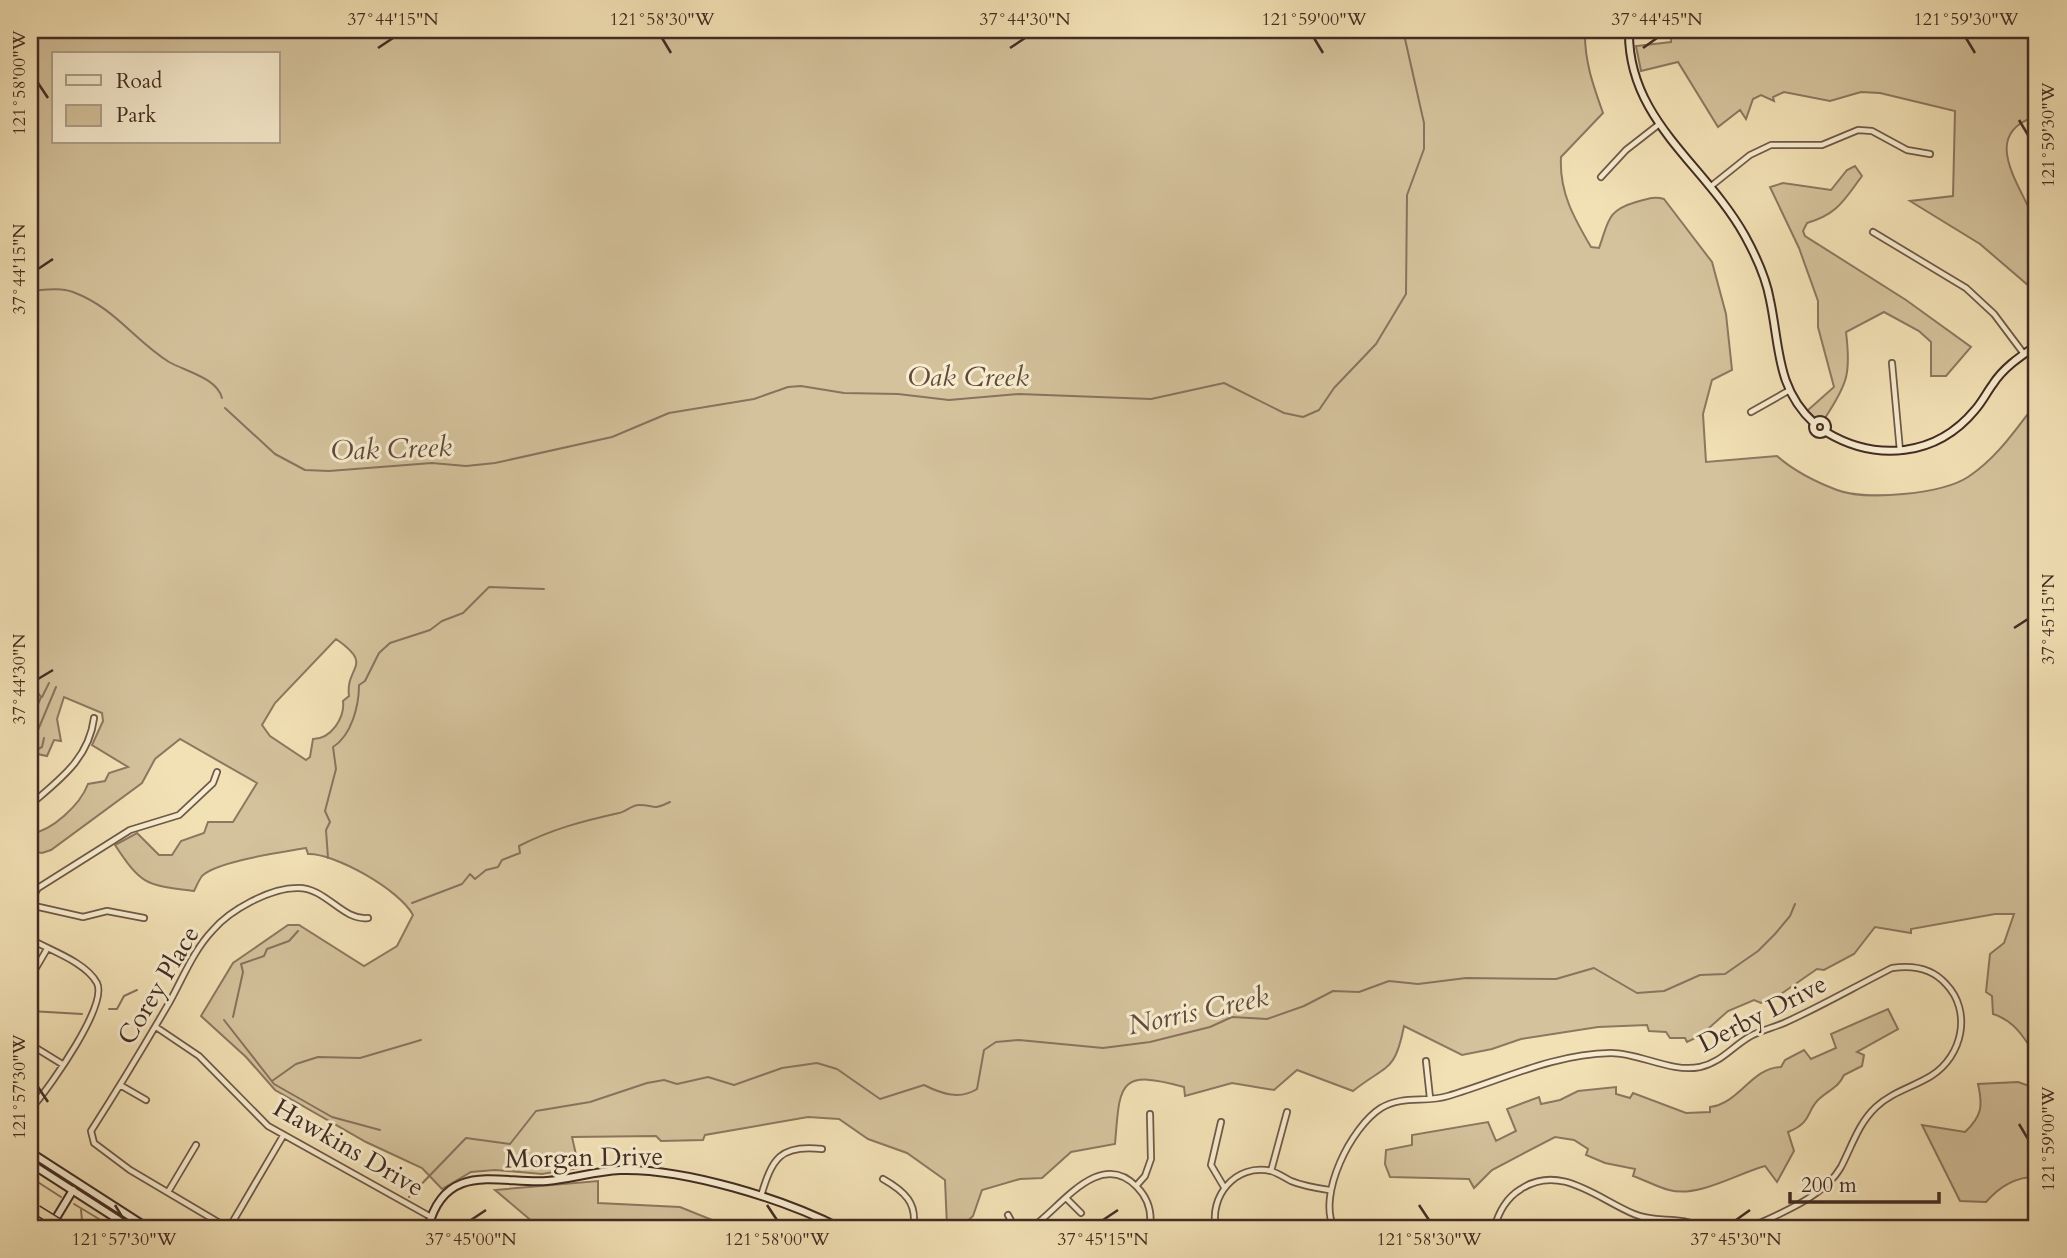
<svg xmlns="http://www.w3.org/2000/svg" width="2067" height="1258" font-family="Cardo,serif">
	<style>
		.green { fill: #d4c29c; stroke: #8c7760; stroke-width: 2; fill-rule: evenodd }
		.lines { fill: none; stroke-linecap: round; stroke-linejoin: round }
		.stream { stroke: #88735e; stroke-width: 2 }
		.street-casing { stroke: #6f5948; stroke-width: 8 }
		.secondary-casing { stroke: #432c24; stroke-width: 10 }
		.highway-casing { stroke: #432c24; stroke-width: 11 }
		.street { stroke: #f7eccf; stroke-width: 4.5 }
		.secondary { stroke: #f7eccf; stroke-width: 6 }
		.highway { stroke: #f2e1b5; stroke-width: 8 }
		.highway-bridge-casing { stroke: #432c24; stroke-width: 11; stroke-linecap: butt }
		.highway-bridge { stroke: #f2e1b5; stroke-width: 8 }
		.ticks { fill: none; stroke: #432c24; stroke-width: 2.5 }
		.labels { text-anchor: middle; stroke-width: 6; stroke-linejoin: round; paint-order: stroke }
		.street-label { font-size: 26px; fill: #432c24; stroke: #f7eccf }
		.water-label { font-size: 28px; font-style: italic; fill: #604a3c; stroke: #f7eccf }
		.neatline { fill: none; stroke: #432c24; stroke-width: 2.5 }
		.ticks-label { font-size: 18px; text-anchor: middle; fill: #432c24 }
	</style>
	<rect width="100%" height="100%" fill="#f2e1b5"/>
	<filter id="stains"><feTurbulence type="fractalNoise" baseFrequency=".00286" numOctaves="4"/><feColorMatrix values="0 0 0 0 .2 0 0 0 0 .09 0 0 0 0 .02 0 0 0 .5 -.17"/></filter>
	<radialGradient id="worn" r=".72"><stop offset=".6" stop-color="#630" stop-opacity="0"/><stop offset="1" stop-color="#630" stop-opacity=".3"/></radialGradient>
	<path class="green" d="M 30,30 L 1585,30 C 1584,60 1593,85 1603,113 L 1561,157 C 1559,192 1574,218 1591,247 L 1599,248 C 1609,221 1606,211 1636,202 C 1647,199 1654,196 1664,199 L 1712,262 L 1726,314 L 1732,370 L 1712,380 L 1703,414 L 1706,462 L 1777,456 C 1794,471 1816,482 1837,490 C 1866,501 1942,494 1968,477 C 1997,458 2016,429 2037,402 L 2037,1058 C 2026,1041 2016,1021 1993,1014 L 1992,996 L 1986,992 L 1990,954 L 2004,943 L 2014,914 L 1995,914 L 1911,929 L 1911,933 L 1875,927 L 1854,954 L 1824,970 L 1817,969 L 1781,994 L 1761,1003 L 1754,1000 L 1728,1011 L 1700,1036 L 1687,1042 L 1685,1038 L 1670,1038 L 1666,1032 L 1649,1031 L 1647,1025 L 1598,1027 L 1521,1039 L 1492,1049 L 1462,1055 L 1404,1026 C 1395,1073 1387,1064 1353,1091 L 1297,1070 L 1274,1090 L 1232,1083 L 1185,1096 L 1184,1087 C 1117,1068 1120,1085 1115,1144 L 1071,1152 L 1042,1178 L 1020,1179 L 982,1190 L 973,1216 L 960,1228 L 947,1227 L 945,1180 L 907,1153 L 868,1139 L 839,1119 L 808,1117 L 705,1135 L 703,1140 L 661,1141 L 656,1136 L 572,1137 L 579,1168 L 542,1174 L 495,1170 L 471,1172 L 442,1189 L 422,1168 L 366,1142 L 275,1090 L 246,1057 L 201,1016 L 233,963 L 288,925 L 299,925 L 364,966 L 397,946 L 413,915 C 399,889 334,853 308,854 L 306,848 C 284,852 217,861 202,876 C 199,880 196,887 194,891 C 146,885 142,886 115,845 L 137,833 L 159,855 L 172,855 L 181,841 L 204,833 L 208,822 L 233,822 L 257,783 L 180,739 L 155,759 L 142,783 L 51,850 L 42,853 L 30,851 L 30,834 C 52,831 80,805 88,784 L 105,781 L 109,773 L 128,767 L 92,745 L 103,721 L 102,713 L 64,697 L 57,719 L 61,741 L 54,740 L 47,756 L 37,754 L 34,773 L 30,773 ZM 54,54 L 278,54 L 278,142 L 54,142 ZM 336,639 C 375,666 345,666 349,696 L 343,701 C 345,718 331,739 313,739 L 310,757 L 306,760 L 270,736 L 262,725 L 275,703 Z
		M 1672,30 L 2037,30 L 2037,116 C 1974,135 2027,192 2037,228 C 2042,247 2037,274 2037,293 L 1980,244 L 1910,201 L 1953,196 L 1955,111 L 1880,93 L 1861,92 L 1830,101 L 1784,92 L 1773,97 L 1774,101 L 1761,95 L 1753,99 L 1746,119 L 1740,110 L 1718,127 L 1678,62 L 1641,71 L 1636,46 L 1671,42 Z
		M 1855,166 L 1862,176 C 1844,200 1838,214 1807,223 L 1803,231 L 1805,236 L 1906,300 L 1971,347 L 1946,376 L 1931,376 L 1931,342 L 1919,331 L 1884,312 L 1846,332 C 1851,373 1848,383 1825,418 L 1814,417 L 1807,411 L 1834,387 L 1818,327 L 1818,301 L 1799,248 L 1770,187 L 1783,183 L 1831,190 L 1847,170 Z
		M 1888,1009 L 1898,1029 L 1857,1052 L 1864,1055 L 1862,1066 L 1844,1075 C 1838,1088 1830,1089 1819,1099 C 1806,1111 1813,1122 1788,1132 L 1794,1151 L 1777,1182 L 1765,1166 C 1736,1174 1698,1198 1669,1190 C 1657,1187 1645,1180 1633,1176 L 1635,1169 L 1605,1163 L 1586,1155 L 1588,1149 L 1574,1140 L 1555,1137 L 1492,1170 L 1474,1188 L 1469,1179 L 1390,1177 L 1385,1164 L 1386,1150 L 1412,1145 L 1412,1135 L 1488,1122 L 1496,1141 L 1516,1131 L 1507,1109 L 1539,1097 L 1541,1104 L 1560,1100 L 1578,1091 L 1616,1087 L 1616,1094 L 1630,1098 L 1633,1093 L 1686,1113 L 1710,1112 L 1710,1107 C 1740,1103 1751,1068 1781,1067 L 1785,1060 L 1804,1050 L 1811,1059 L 1836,1048 L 1831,1034 Z
		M 2018,1082 L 2032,1087 L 2037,1084 L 2037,1177 C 2016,1176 2000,1186 1986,1202 L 1960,1201 L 1922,1125 L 1965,1132 C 1982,1116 1983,1106 1978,1084 Z
		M 598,1181 L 598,1203 L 680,1207 L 732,1228 L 540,1228 L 495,1190 Z"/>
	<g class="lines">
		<path class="stream" d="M 30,291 C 44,290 60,287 73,292 C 115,308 133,339 169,362 C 185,371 217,378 222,398
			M 225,408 L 275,454 L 305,470 L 329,471 L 432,463 L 466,466 L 495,463 L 612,437 L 669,413 L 754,399 L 788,387 L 801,386 L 844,393 L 898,394 L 949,400 L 1019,394 L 1151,399 L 1224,383 L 1284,413 L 1303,417 L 1319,410 L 1334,388 L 1376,344 L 1406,294 L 1407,195 L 1424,149 L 1424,123 L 1403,30
			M 30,682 L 41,697 L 30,723
			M 42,697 L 49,683
			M 30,749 L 56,687
			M 30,753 L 42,747 L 44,738
			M 328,858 L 326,830 L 330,822 L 325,811 L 336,769 L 333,747 C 352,735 359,705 359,685 L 365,681 L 379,653 L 390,643 L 430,630 L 442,621 L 463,613 L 489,587 L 544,589
			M 412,903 L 462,884 L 470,874 L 475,879 L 486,870 L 498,867 L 502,860 L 520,853 L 519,846 C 552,829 583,821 619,813 C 625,812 632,805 639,805 C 656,805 651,811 670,802
			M 109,1009 L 117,1009 L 124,996 L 137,990
			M 30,1011 L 82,1014
			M 233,1017 L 243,972 L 241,964 L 264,956 L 267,949 L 289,941 L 298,931
			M 224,1020 L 274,1084 L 332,1117 L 380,1130
			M 272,1081 L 296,1064 L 318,1057 L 360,1058 L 421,1040
			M 30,1177 L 61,1197
			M 409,1197 L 466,1138 L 510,1144 L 536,1111 L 590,1102 L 647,1083 L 664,1080 L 677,1084 L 708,1077 L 734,1085 L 782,1068 L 817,1063 L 837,1069 L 880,1099 L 924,1085 C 942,1094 960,1100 977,1089 L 984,1050 L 996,1042 L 1019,1040 L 1103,1048 L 1150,1042 L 1210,1027 L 1232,1017 L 1267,1019 L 1304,1006 L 1333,991 L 1359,992 L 1389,981 L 1418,984 L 1466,978 L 1556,979 L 1594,968 L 1637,993 L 1664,991 L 1700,975 L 1725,974 L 1758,951 L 1775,934 L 1790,916 L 1795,904
			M 74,1204 L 114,1228
			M 81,1210 L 82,1220 L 95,1228"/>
		<defs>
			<path id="street" d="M 1601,177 L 1626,150 L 1658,125
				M 1710,187 L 1750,155 L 1771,145 L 1822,145 L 1858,130 L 1872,131 L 1907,150 L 1930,154
				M 1873,232 L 1966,288 L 1994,314 L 2024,354
				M 1892,363 L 1900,451
				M 1751,412 L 1788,391
				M 30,805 C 59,780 89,759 94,718
				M 30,902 L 38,888 L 130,830 L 179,815 L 213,783 L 217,772
				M 30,905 L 83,917 L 107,911 L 144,918
				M 30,939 C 49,950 86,962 97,983 C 108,1005 51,1085 35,1104 L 30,1102
				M 30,978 L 47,949
				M 156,1027 L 199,1056 L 268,1126 L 431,1217
				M 36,1048 L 62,1064
				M 1426,1061 L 1430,1098
				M 120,1085 L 146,1100
				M 1221,1122 L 1211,1165 L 1224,1187
				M 1271,1171 L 1287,1112
				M 883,1179 C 904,1191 918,1203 913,1228
				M 1136,1186 L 1145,1176 L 1151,1159 L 1150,1114
				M 168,1192 L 196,1145
				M 761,1196 C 772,1159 780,1144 822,1149
				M 1066,1198 L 1081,1213
				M 1008,1215 L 1015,1228
				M 228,1228 L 130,1170 L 94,1143 L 91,1131 C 118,1089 144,1046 169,1003 C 183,978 193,951 213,930 C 230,910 270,888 297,888 C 326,887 342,921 368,918
				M 229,1228 L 283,1136
				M 1031,1228 C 1059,1210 1099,1147 1137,1187 C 1148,1198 1152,1213 1150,1228
				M 1216,1228 C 1209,1197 1235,1163 1271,1171 C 1278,1173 1285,1178 1291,1181 C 1303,1186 1316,1188 1329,1190
				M 1334,1228 C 1317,1195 1351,1127 1381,1108 C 1403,1095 1425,1103 1448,1096 C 1502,1080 1553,1054 1611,1053 C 1640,1053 1671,1073 1700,1067 C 1720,1063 1732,1047 1749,1037 C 1759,1031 1772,1028 1784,1023 C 1820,1007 1856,986 1892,968 C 1912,965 1932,968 1946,984 C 1972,1011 1963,1056 1931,1076 C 1913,1087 1892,1092 1876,1107 C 1858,1124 1852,1146 1841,1167 C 1824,1197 1779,1214 1749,1228
				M 1494,1228 C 1499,1212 1506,1198 1521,1189 C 1560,1163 1598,1199 1634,1214 C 1656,1224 1681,1215 1702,1228"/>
			<path id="secondary" d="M 1629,30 C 1627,120 1705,164 1745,236 C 1756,256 1766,277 1770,300 C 1780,347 1776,388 1814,423
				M1813 427a7 7 0 1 1 14 0a7 7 0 1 1-14 0Z
				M 1826,432 C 1876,462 1936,457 1975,410 C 1982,402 1987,392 1993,384 C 2004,367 2021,356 2037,345
				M 30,1152 L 148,1228
				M 30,1163 L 131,1228
				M 50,1228 L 73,1190
				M 428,1228 C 445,1160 499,1184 547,1181 C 572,1179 595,1171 620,1170 C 684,1168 784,1199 840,1228
				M 1455,1228 L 1493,1228"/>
			<path id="highway" d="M 30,1224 L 37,1228"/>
		</defs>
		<use href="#street" class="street-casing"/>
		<use href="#secondary" class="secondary-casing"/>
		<use href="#highway" class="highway-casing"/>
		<use href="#street" class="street"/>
		<use href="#secondary" class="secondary"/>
		<use href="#highway" class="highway"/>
		<defs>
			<path id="highway-bridge" d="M 37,1210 L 66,1228"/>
		</defs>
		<use href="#highway-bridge" class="highway-bridge-casing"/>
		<use href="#highway-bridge" class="highway-bridge"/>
	</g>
	<path class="ticks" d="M 662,38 L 671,53M 1314,38 L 1323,53M 1966,38 L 1975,53M 378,48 L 393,38M 1010,48 L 1025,38M 1643,48 L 1657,38M 38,83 L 48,98M 2019,120 L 2028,135M 38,269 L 53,259M 2014,628 L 2028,619M 38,679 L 53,670M 38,1087 L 48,1102M 2019,1124 L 2028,1139M 115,1205 L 124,1220M 767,1205 L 777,1220M 1419,1205 L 1429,1220M 471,1220 L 486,1210M 1103,1220 L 1118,1210M 1736,1220 L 1750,1210"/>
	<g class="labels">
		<g class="street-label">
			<text transform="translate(158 985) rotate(-59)" y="9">Corey Place</text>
			<text transform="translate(1762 1013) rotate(-27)" y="9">Derby Drive</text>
			<text transform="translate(349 1147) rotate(30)" y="9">Hawkins Drive</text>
			<text transform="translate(584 1157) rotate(-1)" y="9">Morgan Drive</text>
		</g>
		<g class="water-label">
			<text x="968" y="386">Oak Creek</text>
			<text transform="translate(391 448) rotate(-2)" y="10">Oak Creek</text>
			<text transform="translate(1198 1010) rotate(-12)" y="10">Norris Creek</text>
		</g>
	</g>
	<rect width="2067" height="1258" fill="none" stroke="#f2e1b5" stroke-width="77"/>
	<rect x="52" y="52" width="228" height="91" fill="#f7eccf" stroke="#af9f8b" stroke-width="2"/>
	<rect x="66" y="75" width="35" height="10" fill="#f7eccf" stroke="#af9f8b" stroke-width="2"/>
	<text x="116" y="88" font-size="21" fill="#432c24">Road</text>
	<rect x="66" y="105" width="35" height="21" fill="#d4c29c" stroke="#af9f8b" stroke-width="2"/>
	<text x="116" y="122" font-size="21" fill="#432c24">Park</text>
	<path d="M1790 1192v10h149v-10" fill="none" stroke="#432c24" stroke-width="3.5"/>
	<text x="1801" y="1192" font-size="21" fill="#432c24" stroke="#f7eccf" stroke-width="5" paint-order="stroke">200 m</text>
	<rect x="38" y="38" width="1990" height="1182" class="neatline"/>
	<g class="ticks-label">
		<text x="393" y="25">37°44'15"N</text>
		<text x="662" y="25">121°58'30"W</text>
		<text x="1025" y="25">37°44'30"N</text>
		<text x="1314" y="25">121°59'00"W</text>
		<text x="1657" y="25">37°44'45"N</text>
		<text x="1966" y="25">121°59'30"W</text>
		<text transform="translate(19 83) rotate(-90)" y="6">121°58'00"W</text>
		<text transform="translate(2048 135) rotate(-90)" y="6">121°59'30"W</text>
		<text transform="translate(19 269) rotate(-90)" y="6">37°44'15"N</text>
		<text transform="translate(2048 619) rotate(-90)" y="6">37°45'15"N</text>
		<text transform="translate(19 679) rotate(-90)" y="6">37°44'30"N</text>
		<text transform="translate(19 1087) rotate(-90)" y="6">121°57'30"W</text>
		<text transform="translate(2048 1139) rotate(-90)" y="6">121°59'00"W</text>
		<text x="124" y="1245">121°57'30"W</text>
		<text x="471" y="1245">37°45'00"N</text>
		<text x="777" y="1245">121°58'00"W</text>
		<text x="1103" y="1245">37°45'15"N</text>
		<text x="1429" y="1245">121°58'30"W</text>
		<text x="1736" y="1245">37°45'30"N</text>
	</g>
	<rect width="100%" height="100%" filter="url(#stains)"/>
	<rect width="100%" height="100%" fill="url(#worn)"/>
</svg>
